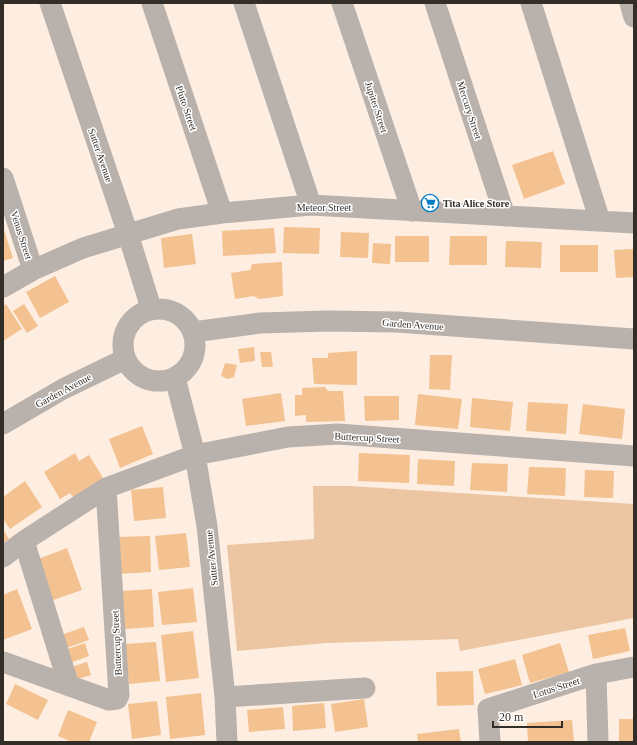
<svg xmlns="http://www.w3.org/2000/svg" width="637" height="745" font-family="Georgia,serif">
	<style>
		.green { fill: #ecc6a2 }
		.building { fill: #f4c190 }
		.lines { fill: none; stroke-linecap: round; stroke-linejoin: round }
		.street { stroke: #b8b1ac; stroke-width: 21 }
		.labels { text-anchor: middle; stroke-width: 3; stroke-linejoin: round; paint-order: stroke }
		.street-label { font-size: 10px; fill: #332d28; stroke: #fff }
		.poi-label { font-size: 10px; font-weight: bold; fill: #332d28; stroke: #fff; text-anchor: start }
	</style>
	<rect width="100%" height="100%" fill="#fdeee1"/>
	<path class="green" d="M 313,486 L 350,486 L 634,504 L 634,618 L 460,651 L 458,639 L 326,643 L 237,651 L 227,545 L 314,539 Z"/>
	<path class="building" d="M 553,151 L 565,184 L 524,199 L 512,165 Z
		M 3,227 L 13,258 L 3,261 Z
		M 284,227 L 320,228 L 319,254 L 283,253 Z
		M 274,228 L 276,253 L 223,256 L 222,231 Z
		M 341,232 L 369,233 L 368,258 L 340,257 Z
		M 192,234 L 196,264 L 164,268 L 161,238 Z
		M 395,236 L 429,236 L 429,262 L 395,262 Z
		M 450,236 L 487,236 L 487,265 L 449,265 Z
		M 506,241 L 542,242 L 541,268 L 505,267 Z
		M 373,243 L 391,244 L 390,264 L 372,263 Z
		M 560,245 L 598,245 L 598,272 L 560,272 Z
		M 634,249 L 634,277 L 616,278 L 614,250 Z
		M 282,262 L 283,296 L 259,299 L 254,296 L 235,299 L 231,273 L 250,270 L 252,264 Z
		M 55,276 L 69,302 L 40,318 L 26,292 Z
		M 6,304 L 22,329 L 3,341 L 3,306 Z
		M 24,304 L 38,326 L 27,333 L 13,311 Z
		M 254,347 L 255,361 L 240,363 L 238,349 Z
		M 357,351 L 357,385 L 314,384 L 312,358 L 328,358 L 328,353 Z
		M 260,352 L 271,352 L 273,367 L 262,367 Z
		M 430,355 L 452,355 L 450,390 L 429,389 Z
		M 225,363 L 237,365 L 234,377 L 228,379 L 221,376 Z
		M 325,387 L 328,391 L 343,391 L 345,421 L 306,422 L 306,415 L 295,416 L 295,395 L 302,395 L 302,388 Z
		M 281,393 L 285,421 L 246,426 L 242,399 Z
		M 418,394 L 462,399 L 458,429 L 415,425 Z
		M 364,396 L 399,396 L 399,420 L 365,421 Z
		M 472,398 L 513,402 L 510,431 L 470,427 Z
		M 528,402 L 568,404 L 566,434 L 526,431 Z
		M 583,404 L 625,409 L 622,439 L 579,434 Z
		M 142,426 L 153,454 L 120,468 L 109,439 Z
		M 75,453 L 79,461 L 89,455 L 105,481 L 74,498 L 70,493 L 60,499 L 44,472 Z
		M 359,453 L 410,455 L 409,483 L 358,481 Z
		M 418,459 L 455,461 L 454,486 L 417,484 Z
		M 472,463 L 508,464 L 507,492 L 470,490 Z
		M 529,467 L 566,468 L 565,496 L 527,494 Z
		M 585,470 L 614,471 L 613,498 L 584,497 Z
		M 25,481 L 42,507 L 10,529 L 3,519 L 3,497 Z
		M 163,487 L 166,518 L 134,521 L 131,490 Z
		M 3,529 L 9,539 L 3,543 Z
		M 186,533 L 190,567 L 159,570 L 155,536 Z
		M 150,536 L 151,572 L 119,574 L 117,537 Z
		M 67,548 L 82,590 L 53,600 L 38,559 Z
		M 193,588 L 197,622 L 162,625 L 158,592 Z
		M 17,589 L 32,629 L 3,640 L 3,595 Z
		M 152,589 L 154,627 L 124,629 L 122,591 Z
		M 84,627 L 89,640 L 66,648 L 61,635 Z
		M 625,628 L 630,651 L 593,659 L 588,635 Z
		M 193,631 L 199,678 L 166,682 L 161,635 Z
		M 156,642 L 160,681 L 129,684 L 125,644 Z
		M 85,643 L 89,656 L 70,663 L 65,650 Z
		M 560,643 L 569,672 L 530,683 L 522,655 Z
		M 515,659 L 522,685 L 485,694 L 478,669 Z
		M 87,662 L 91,675 L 71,681 L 68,668 Z
		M 473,671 L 474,705 L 437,706 L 436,672 Z
		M 15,684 L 48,700 L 38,720 L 6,704 Z
		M 201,693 L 205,735 L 170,739 L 166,697 Z
		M 364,699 L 368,727 L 335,732 L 331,704 Z
		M 157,701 L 161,735 L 132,739 L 128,704 Z
		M 324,703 L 326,728 L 293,731 L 292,706 Z
		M 283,707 L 285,729 L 249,732 L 247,710 Z
		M 68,710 L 97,722 L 89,742 L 72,742 L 58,736 Z
		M 619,719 L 634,719 L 634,742 L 619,742 Z
		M 572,720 L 574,742 L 528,742 L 527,723 Z
		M 459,729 L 461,742 L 418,742 L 417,734 Z"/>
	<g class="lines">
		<path class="street" d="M 50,3 L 128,234 L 151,308
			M 152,3 L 222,213
			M 244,3 L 311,205
			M 342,3 L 412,211
			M 435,3 L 505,216
			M 531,3 L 600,221
			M 630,3 L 634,17
			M 3,178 L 33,270
			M 3,287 L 33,270 L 83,248 L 178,219 L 222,213 L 311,205 L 634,223
			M123 345a36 36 0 1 1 72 0a36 36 0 1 1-72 0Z
			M 193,332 L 260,323 L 328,321 L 397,322 L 634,339
			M 175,378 L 195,455 L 207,526 L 225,697 L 227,742
			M 3,424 L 63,389 L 125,359
			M 24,541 L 69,686
			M 3,557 L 24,541 L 106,488 L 195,455 L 288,437 L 338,434 L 634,456
			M 3,662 L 109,700 L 117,699 L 119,695 L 106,488
			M 596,674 L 598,742
			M 225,697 L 365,688
			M 490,742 L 488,709 L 596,674 L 634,667"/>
	</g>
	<defs>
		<symbol id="supermarket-ring" viewBox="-11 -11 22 22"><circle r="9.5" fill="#fff" stroke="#007dc5" stroke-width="1.5"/><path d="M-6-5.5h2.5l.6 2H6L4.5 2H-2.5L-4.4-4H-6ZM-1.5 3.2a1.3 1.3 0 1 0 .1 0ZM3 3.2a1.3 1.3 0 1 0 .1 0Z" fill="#007dc5"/></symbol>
	</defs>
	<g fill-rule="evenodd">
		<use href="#supermarket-ring" x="420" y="193" width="20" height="20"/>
	</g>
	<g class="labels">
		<g class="street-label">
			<text transform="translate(377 107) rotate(72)" y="4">Jupiter Street</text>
			<text transform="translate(187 108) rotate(71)" y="4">Pluto Street</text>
			<text transform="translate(470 110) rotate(72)" y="4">Mercury Street</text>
			<text transform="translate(101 155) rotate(71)" y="4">Sutter Avenue</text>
			<text x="324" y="211">Meteor Street</text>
			<text transform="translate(22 235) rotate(72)" y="4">Venus Street</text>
			<text transform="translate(413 324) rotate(4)" y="4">Garden Avenue</text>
			<text transform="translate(63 390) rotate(-28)" y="4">Garden Avenue</text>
			<text transform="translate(367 437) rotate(3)" y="4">Buttercup Street</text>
			<text transform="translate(211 558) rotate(-96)" y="4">Sutter Avenue</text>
			<text transform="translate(116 643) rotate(-93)" y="4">Buttercup Street</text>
			<text transform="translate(556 687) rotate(-18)" y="4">Lotus Street</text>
		</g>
		<g class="poi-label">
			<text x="443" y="207">Tita Alice Store</text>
		</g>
	</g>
	<rect width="637" height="745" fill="none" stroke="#332d28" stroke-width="8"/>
	<path d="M493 721v6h69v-6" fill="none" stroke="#332d28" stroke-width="2"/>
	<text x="499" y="721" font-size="12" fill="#332d28" stroke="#ffffff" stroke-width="3" paint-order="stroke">20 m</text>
</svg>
